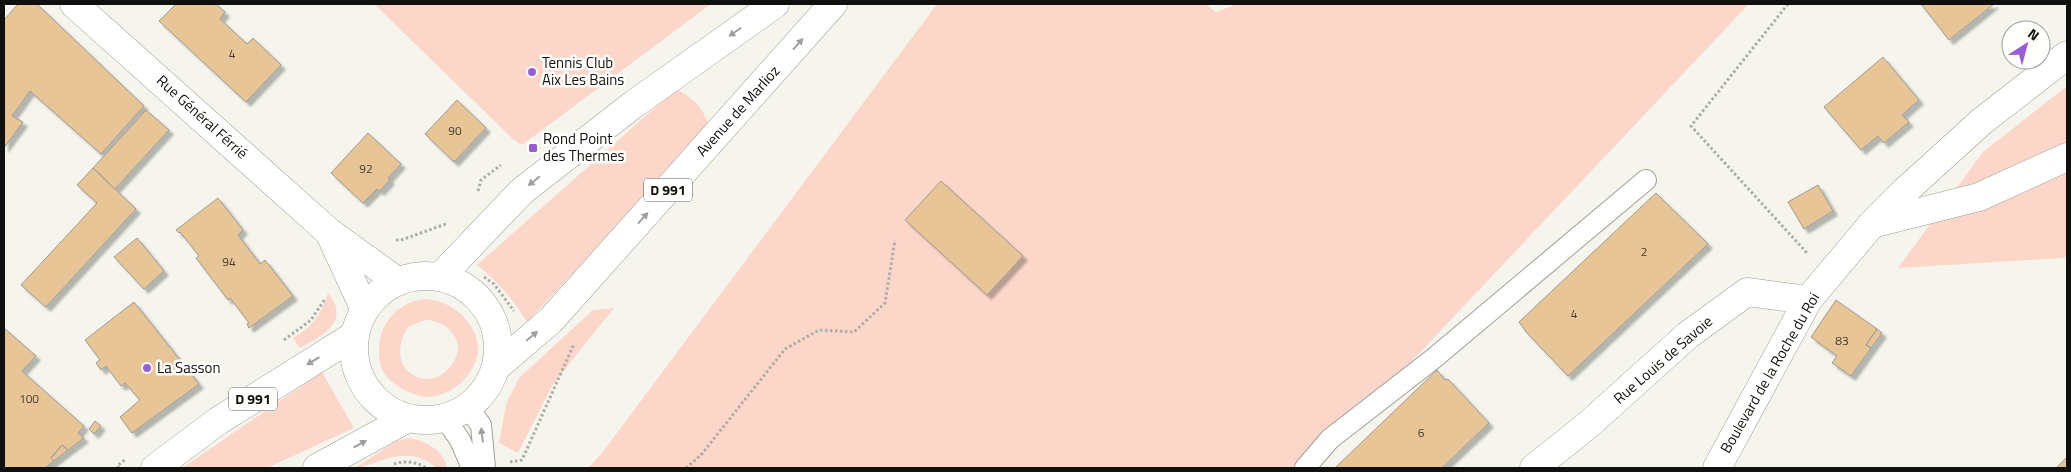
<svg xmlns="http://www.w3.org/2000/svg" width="2071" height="472" font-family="'Titillium Web',sans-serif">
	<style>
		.green { fill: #fcd7c9; fill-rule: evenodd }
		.building { fill: #e8c596; stroke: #9e9a94; filter: url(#shadow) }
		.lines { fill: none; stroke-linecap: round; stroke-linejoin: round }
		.service-casing { stroke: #9f9f98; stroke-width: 22 }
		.minor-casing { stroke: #9f9f98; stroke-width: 29 }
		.tertiary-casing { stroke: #9f9f98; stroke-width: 29 }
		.secondary-casing { stroke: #9f9f98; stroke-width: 29 }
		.primary-casing { stroke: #9f9f98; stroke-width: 29 }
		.path { stroke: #adada7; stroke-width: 3; stroke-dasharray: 2.5 2.5; stroke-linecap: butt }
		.service { stroke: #fff; stroke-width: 20 }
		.minor { stroke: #fff; stroke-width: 28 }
		.tertiary { stroke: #fff; stroke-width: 28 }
		.secondary { stroke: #fff; stroke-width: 28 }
		.primary { stroke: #fff; stroke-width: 28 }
		.oneway { fill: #9f9f9f }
		.poi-dot { fill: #995dd4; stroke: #fffffe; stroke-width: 2 }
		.labels { text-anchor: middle; stroke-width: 5; stroke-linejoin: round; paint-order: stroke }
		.number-label { font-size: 12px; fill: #463d30 }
		.shield { fill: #fffffe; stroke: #585856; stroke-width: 1 }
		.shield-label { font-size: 14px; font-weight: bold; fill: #10100e }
		.poi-label { font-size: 15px; fill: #10100e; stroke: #fffffe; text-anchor: start }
		.street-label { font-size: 15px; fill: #10100e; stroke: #fffffe }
	</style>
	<defs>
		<filter id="shadow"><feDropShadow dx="4.5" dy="4.5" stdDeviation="1" flood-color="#0004"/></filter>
	</defs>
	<rect width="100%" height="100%" fill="#f5f5ed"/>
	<path class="green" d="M 374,4 L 711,4 L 522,145 L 515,141 Z
		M 937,4 L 1205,4 L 1216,12 L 1237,4 L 1749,4 L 1311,468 L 588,468 L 602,453 Z
		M 2067,86 L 2067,255 L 2064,258 L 1898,268 L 1983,152 Z
		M 676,89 C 696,100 702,106 710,128 L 527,322 C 513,299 498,282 477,265 Z
		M 328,293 C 331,297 335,303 336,308 C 341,328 314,340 300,348 L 293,338 C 314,325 320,316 328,293 Z
		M 425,299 C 450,300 474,319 478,345 C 480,370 455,395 431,397 C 421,397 411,394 402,389 C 395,384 387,379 383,371 C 380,367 379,359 379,353 C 378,324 397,302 425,299 ZM 425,320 C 437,320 449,326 454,336 C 460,345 459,352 454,361 C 434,398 380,373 408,327 Z
		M 614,308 L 553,384 L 518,453 L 499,443 L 506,404 L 519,378 L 593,310 Z
		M 322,372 L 354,428 L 267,468 L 182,468 Z
		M 409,438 C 426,441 444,450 447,468 L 436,468 C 418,450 395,455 374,463 C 367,465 362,468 355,468 L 396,441 Z"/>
	<path class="building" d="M 18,4 L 37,4 L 144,106 L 101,154 L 30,91 L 12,116 L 23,122 L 4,148 L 4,20 Z
		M 176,4 L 216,4 L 225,12 L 220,19 L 247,44 L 253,38 L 281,65 L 246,102 L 159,21 Z
		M 1921,4 L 1994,4 L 1949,40 Z
		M 1883,57 L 1919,100 L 1902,115 L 1909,122 L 1884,143 L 1878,136 L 1861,150 L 1824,107 Z
		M 457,100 L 486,128 L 454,162 L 425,134 Z
		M 146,110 L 169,130 L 115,189 L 93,168 Z
		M 368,133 L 401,164 L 388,178 L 390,180 L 380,191 L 377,189 L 363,203 L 331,173 Z
		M 93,168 L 136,209 L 46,307 L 21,285 L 97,203 L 77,185 Z
		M 941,181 L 1023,256 L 987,295 L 905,220 Z
		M 1818,185 L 1833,211 L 1804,229 L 1788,202 Z
		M 1656,193 L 1708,244 L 1568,376 L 1527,333 L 1519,322 Z
		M 218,198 L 243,230 L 238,235 L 260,264 L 265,260 L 293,296 L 249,328 L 247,324 L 249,323 L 230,298 L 228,300 L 196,258 L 199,256 L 180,232 L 179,233 L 176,230 Z
		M 137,238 L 164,271 L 144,289 L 114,257 Z
		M 1836,300 L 1877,329 L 1866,345 L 1871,348 L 1851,376 L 1832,363 L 1837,356 L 1811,337 Z
		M 134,302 L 199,384 L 132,433 L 120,417 L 140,400 L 125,383 L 121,386 L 106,366 L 101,370 L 96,363 L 100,360 L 85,340 Z
		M 4,328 L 36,356 L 22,371 L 84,426 L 78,433 L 84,438 L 68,450 L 62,445 L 51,458 L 54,461 L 45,468 L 4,468 Z
		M 1877,329 L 1882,333 L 1871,348 L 1866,345 Z
		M 1437,370 L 1445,380 L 1448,379 L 1489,423 L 1442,468 L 1335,468 Z
		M 95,421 L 101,426 L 94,434 L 89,429 Z
		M 62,445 L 68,450 L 54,461 L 51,458 Z
		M 2067,457 L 2067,468 L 2056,468 Z"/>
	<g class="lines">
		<defs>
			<path id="service" d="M 467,407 L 481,425 L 485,468
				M 444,417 L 460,440 L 472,468
				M 1305,468 L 1330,439 L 1433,359 L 1646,180"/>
			<path id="minor" d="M 1872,224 L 1979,197 L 2067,157
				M 1534,468 L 1588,425 L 1688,335 L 1747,292 L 1808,300"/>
			<path id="tertiary" d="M 1717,468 L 1808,300 L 1872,224 L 1905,191 L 1981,122 L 2067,55"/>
			<path id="secondary" d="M 74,4 L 329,232 L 397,281
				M 330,234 L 365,310"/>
			<path id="primary" d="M354 348a72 72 0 1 1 144 0a72 72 0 1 1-144 0Z
				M 440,277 L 522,191 L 634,104 L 775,4
				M 495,368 L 551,320 L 833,4
				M 155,468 L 218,421 L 355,335
				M 317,468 L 408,418"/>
		</defs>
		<use href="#service" class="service-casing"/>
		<use href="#minor" class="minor-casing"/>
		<use href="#tertiary" class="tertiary-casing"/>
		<use href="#secondary" class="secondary-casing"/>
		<use href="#primary" class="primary-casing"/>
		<path class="path" d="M 1788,4 L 1691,126 L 1807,253
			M 478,191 L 481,180 L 501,165
			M 396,240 L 401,240 L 446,224
			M 484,277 L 494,284 L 514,311
			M 284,340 L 311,320 L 325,299
			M 510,462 L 522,460 L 574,344
			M 394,464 C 404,460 418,462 426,468
			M 119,468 L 117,466 L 126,459
			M 686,468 L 701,455 L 785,349 L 819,330 L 854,332 L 885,303 L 895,240"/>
		<use href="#service" class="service"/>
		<use href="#minor" class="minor"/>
		<use href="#tertiary" class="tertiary"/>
		<use href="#secondary" class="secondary"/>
		<use href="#primary" class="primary"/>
	</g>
	<defs><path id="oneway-solid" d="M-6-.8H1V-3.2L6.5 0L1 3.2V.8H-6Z" transform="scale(1.25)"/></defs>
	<g class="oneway">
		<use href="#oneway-solid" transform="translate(735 32) rotate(145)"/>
		<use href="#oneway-solid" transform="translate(798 44) rotate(-48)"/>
		<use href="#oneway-solid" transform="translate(534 181) rotate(142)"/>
		<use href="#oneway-solid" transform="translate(643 218) rotate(-48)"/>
		<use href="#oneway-solid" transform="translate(532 336) rotate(-40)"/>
		<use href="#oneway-solid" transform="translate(313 361) rotate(149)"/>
		<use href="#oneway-solid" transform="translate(482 435) rotate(-97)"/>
		<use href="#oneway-solid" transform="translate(360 444) rotate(-29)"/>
	</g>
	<g class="poi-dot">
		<circle cx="532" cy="72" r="5"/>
		<rect x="528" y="143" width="10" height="10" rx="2.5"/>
		<circle cx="147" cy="368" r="5"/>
	</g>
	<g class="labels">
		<g class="number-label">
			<text x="232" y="58">4</text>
			<text x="455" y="135">90</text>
			<text x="366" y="173">92</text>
			<text x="1644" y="256">2</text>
			<text x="229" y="266">94</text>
			<text x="1574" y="318">4</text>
			<text x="1842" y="345">83</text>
			<text x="29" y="403">100</text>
			<text x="1421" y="437">6</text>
		</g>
		<g class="shield">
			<rect x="644" y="178.5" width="48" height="23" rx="4"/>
			<rect x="229" y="387.5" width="48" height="23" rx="4"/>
		</g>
		<g class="shield-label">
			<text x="668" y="195">D 991</text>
			<text x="253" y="404">D 991</text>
		</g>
		<g class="poi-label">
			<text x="542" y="68">Tennis Club<tspan x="542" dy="17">Aix Les Bains</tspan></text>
			<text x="543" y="144">Rond Point<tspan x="543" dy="17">des Thermes</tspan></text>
			<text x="157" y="373">La Sasson</text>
		</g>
		<g class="street-label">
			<text transform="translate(738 111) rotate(-48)" y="5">Avenue de Marlioz</text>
			<text transform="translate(202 117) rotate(42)" y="5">Rue Général Férrié</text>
			<text transform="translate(1663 360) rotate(-41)" y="5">Rue Louis de Savoie</text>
			<text transform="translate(1770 373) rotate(-60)" y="5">Boulevard de la Roche du Roi</text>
		</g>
	</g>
	<rect width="2071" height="472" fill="none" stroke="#10100e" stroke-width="10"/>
	<g transform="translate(2026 45) rotate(36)"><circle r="24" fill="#fffffe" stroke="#9f9f9e"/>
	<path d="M0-4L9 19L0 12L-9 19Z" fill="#995dd4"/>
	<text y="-8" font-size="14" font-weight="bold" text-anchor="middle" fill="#10100e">N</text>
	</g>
</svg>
